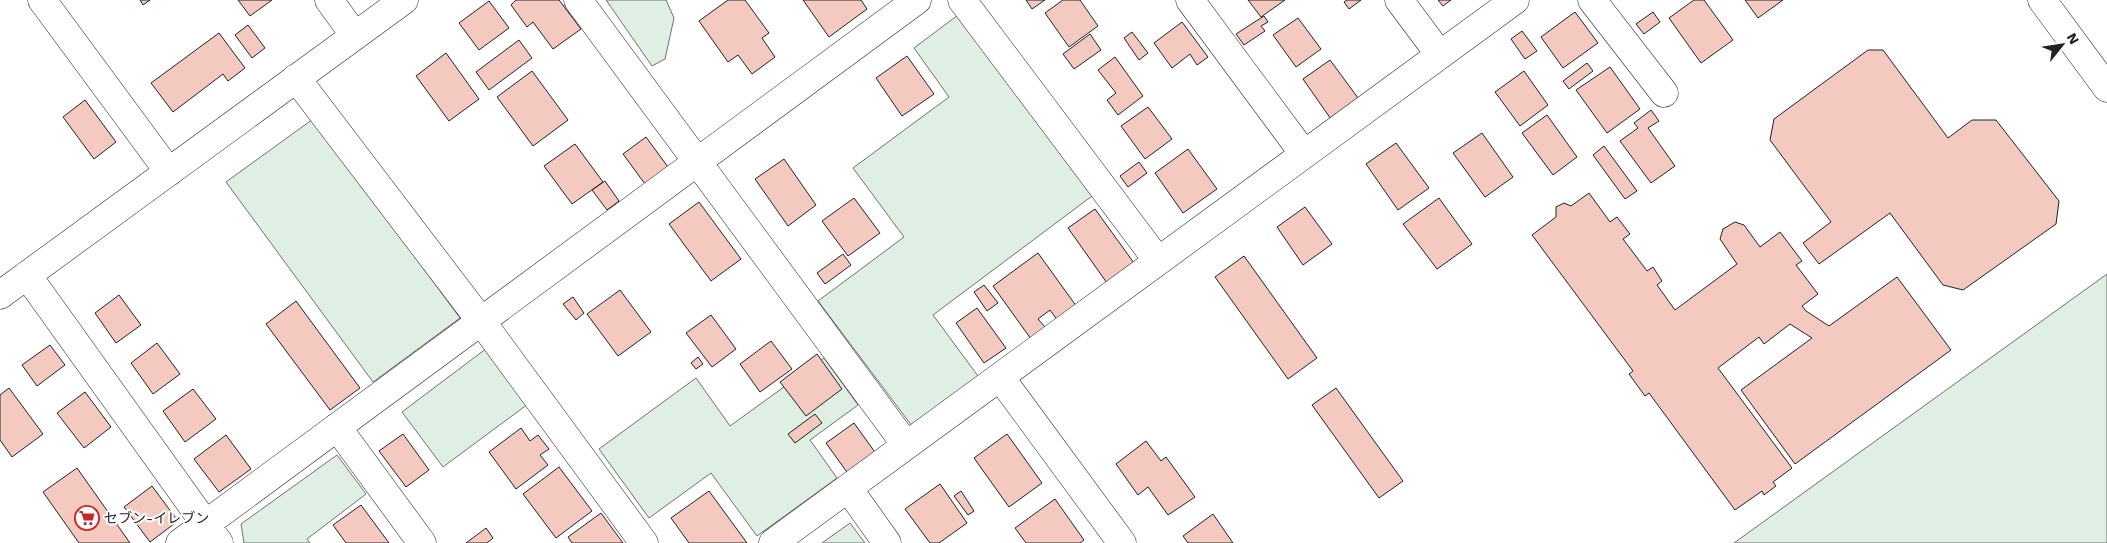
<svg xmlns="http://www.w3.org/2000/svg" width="2107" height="543" font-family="'Work Sans','Noto Sans JP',sans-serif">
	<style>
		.green { fill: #e0efe3; stroke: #6f6f6f }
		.building { fill: #f3c9c0; stroke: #222 }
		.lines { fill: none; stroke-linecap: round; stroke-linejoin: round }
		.minor-casing { stroke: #222; stroke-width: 29 }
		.minor { stroke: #fff; stroke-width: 28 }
		.labels { text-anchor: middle; stroke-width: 4; stroke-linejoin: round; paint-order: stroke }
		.poi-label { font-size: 14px; fill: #222; stroke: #fff; text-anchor: start }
	</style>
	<rect width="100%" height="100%" fill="#fff"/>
	<path class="green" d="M 606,0 L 666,0 L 674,18 L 665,59 L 652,66 Z
		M 958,15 L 1092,196 L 933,315 L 978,376 L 912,426 L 818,301 L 904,237 L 853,168 L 949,97 L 914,48 Z
		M 313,119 L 460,318 L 373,382 L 226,182 Z
		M 2107,274 L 2107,543 L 1734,543 Z
		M 487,348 L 528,404 L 443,467 L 402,412 Z
		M 824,358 L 858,405 L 810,440 L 837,478 L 757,536 L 711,473 L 649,518 L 599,449 L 696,378 L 730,426 Z
		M 337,455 L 366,494 L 307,539 L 310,543 L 244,543 L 241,524 Z
		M 850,523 L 865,543 L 822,543 Z"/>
	<path class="building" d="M 140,0 L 150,0 L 143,5 Z
		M 238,0 L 272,0 L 250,16 Z
		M 559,0 L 581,29 L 553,49 L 533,22 L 527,27 L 511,5 L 516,0 Z
		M 728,0 L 745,0 L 769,33 L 762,38 L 775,57 L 752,74 L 738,55 L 728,62 L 699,21 Z
		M 803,0 L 861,0 L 867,9 L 829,37 Z
		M 1026,0 L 1045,0 L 1032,9 Z
		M 1063,0 L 1080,0 L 1098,26 L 1069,47 L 1045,13 Z
		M 1248,0 L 1285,0 L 1261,17 Z
		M 1347,0 L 1361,0 L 1349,9 L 1344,2 Z
		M 1438,0 L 1451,0 L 1443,6 Z
		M 1694,0 L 1704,0 L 1733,40 L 1701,63 L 1669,18 Z
		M 1745,0 L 1783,0 L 1758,18 Z
		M 489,1 L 509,28 L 479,50 L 459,23 Z
		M 1575,12 L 1598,43 L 1563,68 L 1541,37 Z
		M 1653,12 L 1660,22 L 1644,34 L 1636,24 Z
		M 1264,16 L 1268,22 L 1261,26 L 1265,31 L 1244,45 L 1236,34 Z
		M 1298,18 L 1321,49 L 1296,67 L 1273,35 Z
		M 1182,22 L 1208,57 L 1197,65 L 1190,54 L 1172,68 L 1154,43 Z
		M 248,25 L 265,48 L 252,58 L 235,35 Z
		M 1522,31 L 1537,51 L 1525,59 L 1511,39 Z
		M 1132,32 L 1148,53 L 1139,60 L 1124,38 Z
		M 219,33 L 245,68 L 228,81 L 223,74 L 173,112 L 151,83 Z
		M 1090,34 L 1101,50 L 1074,69 L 1063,54 Z
		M 519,40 L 532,58 L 489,90 L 476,72 Z
		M 1868,50 L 1883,50 L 1948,138 L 1972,120 L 1996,120 L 2059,201 L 2056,224 L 1963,290 L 1943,285 L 1890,213 L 1819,264 L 1803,243 L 1831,222 L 1770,140 L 1774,119 Z
		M 446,53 L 479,99 L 449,121 L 416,76 Z
		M 907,56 L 934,94 L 902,116 L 876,78 Z
		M 1115,57 L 1143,96 L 1118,115 L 1107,100 L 1116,93 L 1098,70 Z
		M 1330,60 L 1361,102 L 1333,122 L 1303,79 Z
		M 1587,63 L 1593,71 L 1569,89 L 1563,81 Z
		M 1610,67 L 1640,109 L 1607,133 L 1576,90 Z
		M 532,71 L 568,120 L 533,146 L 497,97 Z
		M 1524,71 L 1548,105 L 1520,126 L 1495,92 Z
		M 85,100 L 116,142 L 94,159 L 63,117 Z
		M 1148,107 L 1172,139 L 1145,159 L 1121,126 Z
		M 1651,110 L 1659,121 L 1648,128 L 1675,166 L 1651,183 L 1620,141 L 1638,128 L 1634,123 Z
		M 1547,115 L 1577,157 L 1553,175 L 1522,133 Z
		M 1482,133 L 1513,177 L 1485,197 L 1453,153 Z
		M 646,137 L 668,167 L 645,184 L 623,154 Z
		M 1396,143 L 1429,188 L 1398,210 L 1366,164 Z
		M 575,144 L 603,182 L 572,204 L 544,166 Z
		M 1604,146 L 1637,191 L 1625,199 L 1593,155 Z
		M 1188,149 L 1217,189 L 1183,213 L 1155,173 Z
		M 784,159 L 816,205 L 788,226 L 755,179 Z
		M 1139,162 L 1147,173 L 1128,187 L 1120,176 Z
		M 605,181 L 619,201 L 607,210 L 592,190 Z
		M 1589,193 L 1610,222 L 1617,217 L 1630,234 L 1623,239 L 1647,271 L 1653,267 L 1662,281 L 1657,285 L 1675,310 L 1737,264 L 1720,239 L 1723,229 L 1735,222 L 1744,225 L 1760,247 L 1780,232 L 1802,261 L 1796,265 L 1818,294 L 1802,306 L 1806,311 L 1829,326 L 1897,277 L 1951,350 L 1795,464 L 1741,390 L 1812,338 L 1790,324 L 1764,344 L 1759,337 L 1718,368 L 1792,468 L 1773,482 L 1776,486 L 1764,495 L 1762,491 L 1735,510 L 1649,393 L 1645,396 L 1629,374 L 1633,371 L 1532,235 L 1556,217 L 1556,207 L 1564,203 L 1571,206 Z
		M 854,198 L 880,233 L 848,256 L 822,221 Z
		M 1439,198 L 1472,244 L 1437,269 L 1403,224 Z
		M 699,202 L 741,259 L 711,281 L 669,224 Z
		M 1305,207 L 1332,244 L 1303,265 L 1277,227 Z
		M 1095,209 L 1134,263 L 1107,283 L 1068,228 Z
		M 1038,253 L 1077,307 L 1058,321 L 1050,310 L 1038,319 L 1046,328 L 1031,339 L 993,286 Z
		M 843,254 L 851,265 L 825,284 L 817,273 Z
		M 1244,256 L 1317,358 L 1288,379 L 1215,277 Z
		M 984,285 L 998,303 L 987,311 L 974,292 Z
		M 620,290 L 651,332 L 618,356 L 587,314 Z
		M 119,295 L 141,325 L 116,343 L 95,313 Z
		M 573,297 L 584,313 L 576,320 L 563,304 Z
		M 296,301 L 360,388 L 330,410 L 266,324 Z
		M 977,308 L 1006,348 L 984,363 L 956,323 Z
		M 711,315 L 736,349 L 712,367 L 686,333 Z
		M 771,341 L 792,369 L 760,392 L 740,364 Z
		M 157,343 L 180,374 L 153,394 L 131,363 Z
		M 50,345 L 65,365 L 37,386 L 22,365 Z
		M 817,354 L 842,389 L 806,416 L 780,382 Z
		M 698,357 L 703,364 L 696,369 L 691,363 Z
		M 9,388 L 43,434 L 12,457 L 0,440 L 0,395 Z
		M 1336,388 L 1403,481 L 1379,498 L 1312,405 Z
		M 193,389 L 216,419 L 185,442 L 163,411 Z
		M 85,392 L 111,427 L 84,448 L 57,413 Z
		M 815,414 L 822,423 L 795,443 L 788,434 Z
		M 854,423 L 877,455 L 849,475 L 826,443 Z
		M 521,428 L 530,441 L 538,435 L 549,449 L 540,455 L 548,465 L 516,489 L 489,452 Z
		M 403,434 L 429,470 L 406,487 L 379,451 Z
		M 1007,434 L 1042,483 L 1009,507 L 974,458 Z
		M 226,435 L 251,469 L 219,492 L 194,459 Z
		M 1146,441 L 1161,461 L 1166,457 L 1195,497 L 1168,515 L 1148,487 L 1138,495 L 1116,464 Z
		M 559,467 L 592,511 L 556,538 L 523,494 Z
		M 77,468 L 130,543 L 79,543 L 43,492 Z
		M 940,484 L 967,523 L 939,543 L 930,543 L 905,509 Z
		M 152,486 L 178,521 L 150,542 L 124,507 Z
		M 709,491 L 747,543 L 689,543 L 671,518 Z
		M 961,491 L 974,511 L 968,515 L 954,496 Z
		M 1055,499 L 1084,540 L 1080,543 L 1026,543 L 1015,528 Z
		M 361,505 L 389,543 L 346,543 L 333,525 Z
		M 601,513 L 623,543 L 572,543 L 568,537 Z
		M 1213,514 L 1233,543 L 1188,543 L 1183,536 Z
		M 486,528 L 493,538 L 487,543 L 466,543 Z"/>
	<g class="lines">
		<defs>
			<path id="minor" d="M 42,0 L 169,172
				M 329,0 L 355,36
				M 578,0 L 906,445
				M 962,0 L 1158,261
				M 1190,0 L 1304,154
				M 1399,0 L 1440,55
				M 1592,0 L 1664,93
				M 2042,0 L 2107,88
				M 296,78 L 481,321 L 644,543
				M 27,275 L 219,543
				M 0,295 L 404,0
				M 1000,377 L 1122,543
				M 337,427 L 422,543
				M 848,488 L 887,543
				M 180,543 L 917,0
				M 773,543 L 1515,0"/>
		</defs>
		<use href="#minor" class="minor-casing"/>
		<use href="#minor" class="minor"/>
	</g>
	<defs>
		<symbol id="supermarket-ring" viewBox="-11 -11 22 22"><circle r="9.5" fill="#fff" stroke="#c62828" stroke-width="1.5"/><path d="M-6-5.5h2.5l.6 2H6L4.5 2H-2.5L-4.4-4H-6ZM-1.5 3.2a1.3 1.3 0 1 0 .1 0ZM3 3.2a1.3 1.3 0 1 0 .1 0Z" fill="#c62828"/></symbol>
	</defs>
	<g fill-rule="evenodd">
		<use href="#supermarket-ring" x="73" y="504" width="28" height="28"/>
	</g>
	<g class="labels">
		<g class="poi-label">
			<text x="104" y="523">セブン-イレブン</text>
		</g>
	</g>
	<g transform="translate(2062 45) rotate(60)" stroke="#ffffff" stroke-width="4" paint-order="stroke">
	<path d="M0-4L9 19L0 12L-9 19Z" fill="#222222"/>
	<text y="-8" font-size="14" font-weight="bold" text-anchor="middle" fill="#222222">N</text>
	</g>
</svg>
